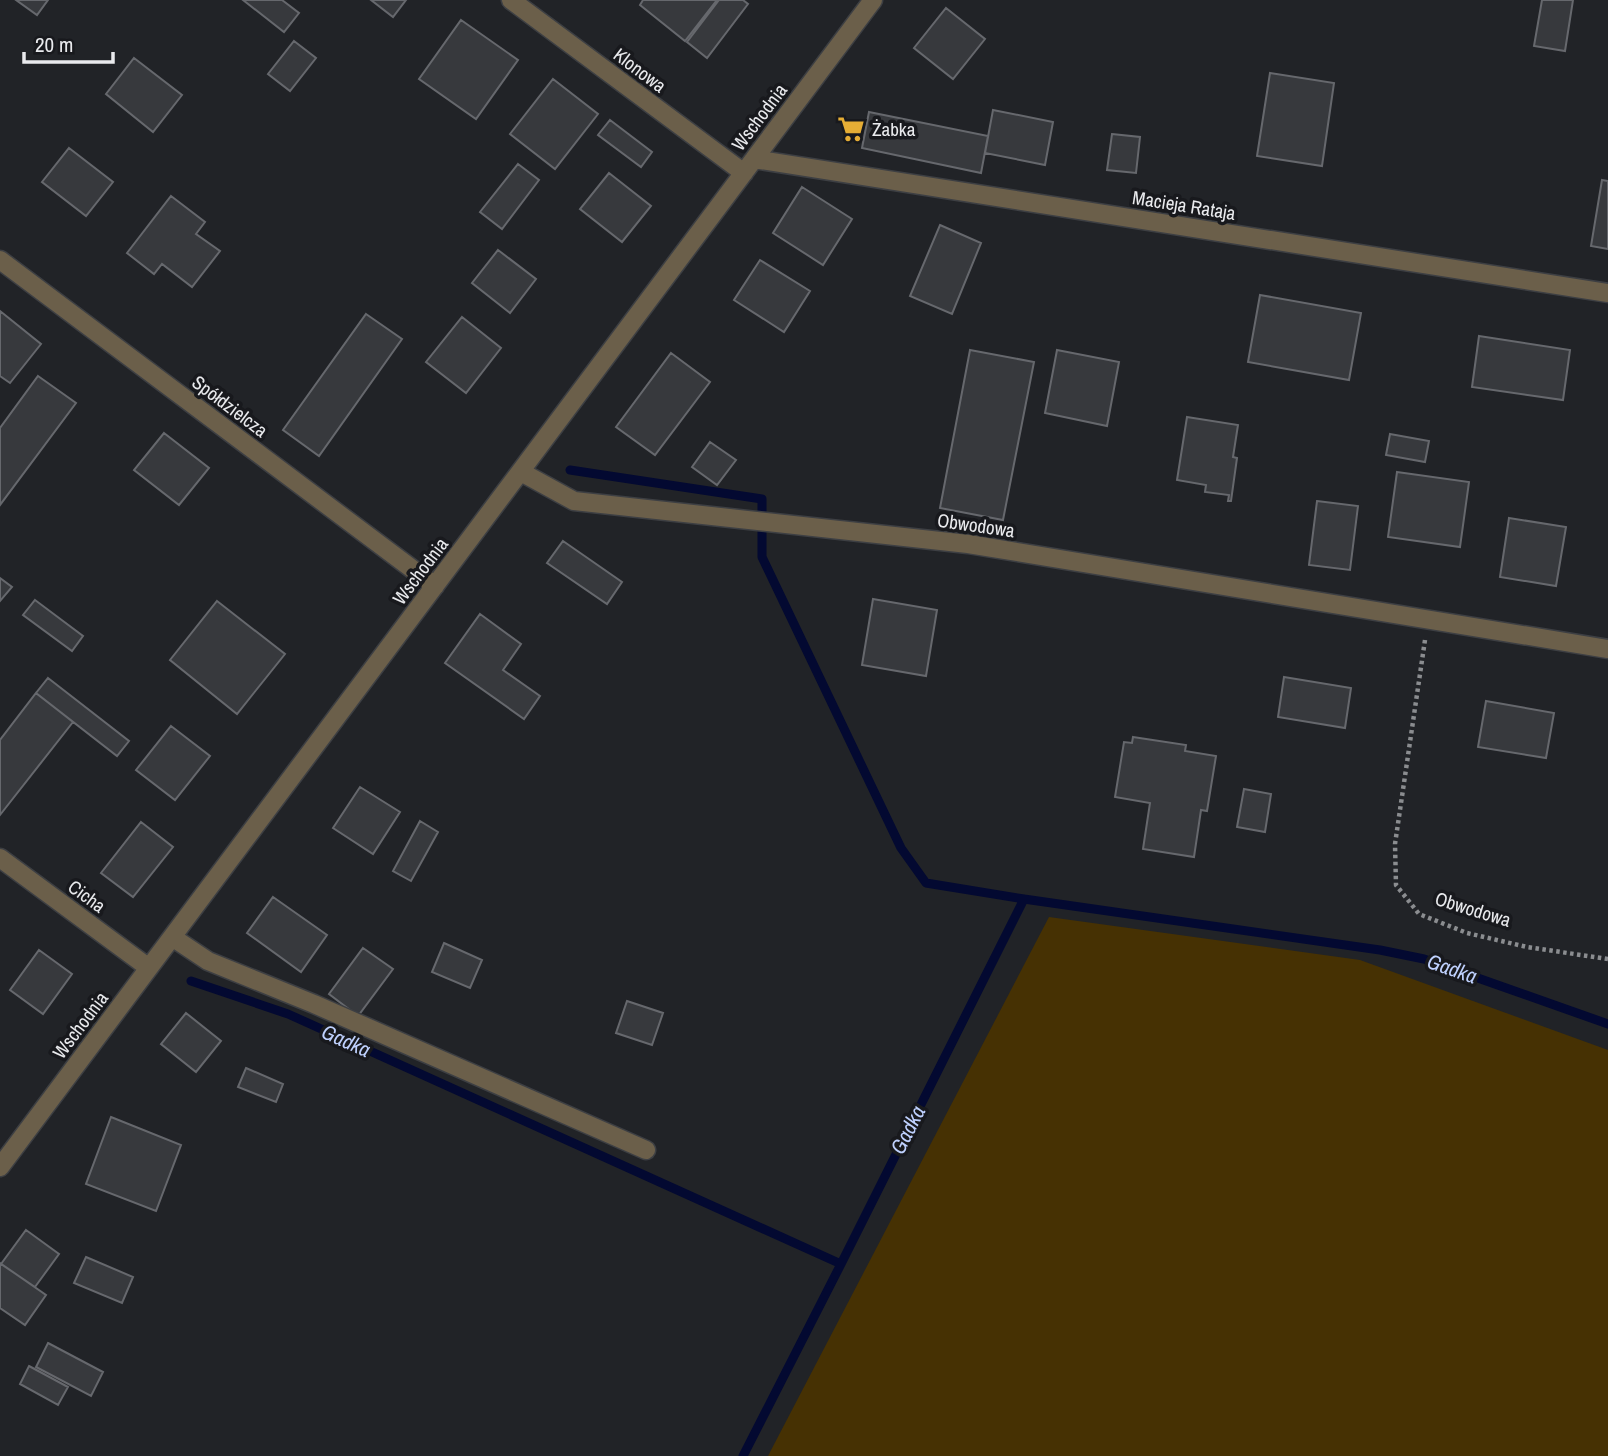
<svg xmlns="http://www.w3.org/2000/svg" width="1608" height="1456" font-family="'Archivo Narrow',sans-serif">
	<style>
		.green { fill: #463103 }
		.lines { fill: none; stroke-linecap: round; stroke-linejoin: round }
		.stream { stroke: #030931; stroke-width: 9 }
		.building { fill: #37393d; stroke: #66686d; stroke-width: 2 }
		.minor-casing { stroke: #3d3f43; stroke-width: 21 }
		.path { stroke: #8b8d90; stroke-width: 4.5; stroke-dasharray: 3.5 3.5; stroke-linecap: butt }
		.minor { stroke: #6b5f4a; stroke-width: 18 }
		.labels { text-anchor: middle; stroke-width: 7; stroke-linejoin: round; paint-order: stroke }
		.street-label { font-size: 19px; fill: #e9eaed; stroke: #18191d }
		.poi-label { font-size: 19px; fill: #e9eaed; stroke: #18191d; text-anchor: start }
		.water-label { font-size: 21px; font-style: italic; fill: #bfd1fe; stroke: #18191d }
	</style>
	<rect width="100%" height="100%" fill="#212327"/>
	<path class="green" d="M 1049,917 L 1360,960 L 1608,1050 L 1608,1456 L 768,1456 Z"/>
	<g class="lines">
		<path class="stream" d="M 570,470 L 762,499 L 762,557 L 901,848 L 926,883 L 1024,899
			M 191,981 L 288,1014 L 841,1264 L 1024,899 L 1380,950 L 1424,959 L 1608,1024
			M 743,1456 L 841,1264"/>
	</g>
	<path class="building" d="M 16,0 L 48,0 L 37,15 Z
		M 243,0 L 282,0 L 299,13 L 284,32 Z
		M 371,0 L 406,0 L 393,17 Z
		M 643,0 L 717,0 L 685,41 L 640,5 Z
		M 719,0 L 743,0 L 748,4 L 707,58 L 687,42 Z
		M 1542,0 L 1573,0 L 1565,51 L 1534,46 Z
		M 946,8 L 985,39 L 953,79 L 914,48 Z
		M 461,20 L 518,60 L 476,119 L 419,79 Z
		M 294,41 L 316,58 L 290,91 L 268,74 Z
		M 134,58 L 182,95 L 153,132 L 106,94 Z
		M 1270,73 L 1334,83 L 1322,166 L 1257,156 Z
		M 553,79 L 598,114 L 555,169 L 510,134 Z
		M 993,110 L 1053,122 L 1045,165 L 985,153 Z
		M 869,112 L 988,136 L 981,173 L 862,148 Z
		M 610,120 L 652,152 L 641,167 L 598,135 Z
		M 1112,134 L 1140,137 L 1136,173 L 1107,170 Z
		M 69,148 L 113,182 L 86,216 L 42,182 Z
		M 518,164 L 539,180 L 502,229 L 480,212 Z
		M 609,173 L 651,206 L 622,242 L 580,209 Z
		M 1602,180 L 1608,181 L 1608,249 L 1591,246 Z
		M 802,187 L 852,219 L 823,265 L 773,233 Z
		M 171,196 L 205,222 L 196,234 L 220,251 L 192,287 L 162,264 L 154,274 L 127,253 Z
		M 940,225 L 981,243 L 952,314 L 910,296 Z
		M 498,250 L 536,279 L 510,313 L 472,283 Z
		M 760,260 L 810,291 L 784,332 L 734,300 Z
		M 1260,295 L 1361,313 L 1349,380 L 1248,362 Z
		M 0,311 L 41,344 L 10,383 L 0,376 Z
		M 366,314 L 402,339 L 319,456 L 283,430 Z
		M 462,317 L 501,348 L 466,393 L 426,362 Z
		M 1479,336 L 1570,350 L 1563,400 L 1472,387 Z
		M 970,350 L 1034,362 L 1003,520 L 940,508 Z
		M 1057,350 L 1119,362 L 1107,426 L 1045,413 Z
		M 671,353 L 710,382 L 655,455 L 616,427 Z
		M 38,376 L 76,403 L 0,505 L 0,428 Z
		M 1187,417 L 1238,425 L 1233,457 L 1237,458 L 1231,501 L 1228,501 L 1229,495 L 1205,492 L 1206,485 L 1177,480 Z
		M 164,433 L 209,468 L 179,505 L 134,470 Z
		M 1390,434 L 1429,441 L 1425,462 L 1386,455 Z
		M 710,442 L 736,460 L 717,485 L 692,467 Z
		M 1397,472 L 1469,482 L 1460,547 L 1388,537 Z
		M 1317,501 L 1358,506 L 1350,570 L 1309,565 Z
		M 1509,518 L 1566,527 L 1556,586 L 1500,577 Z
		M 563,541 L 622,582 L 607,604 L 547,563 Z
		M 0,578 L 12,587 L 0,601 Z
		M 873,599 L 937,610 L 926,676 L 862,665 Z
		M 35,600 L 83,636 L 72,651 L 23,615 Z
		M 217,601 L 285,654 L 237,714 L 170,660 Z
		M 480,614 L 521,644 L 503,670 L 540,696 L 524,719 L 445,663 Z
		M 1284,677 L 1351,688 L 1345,728 L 1278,717 Z
		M 48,678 L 129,741 L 117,756 L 36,693 Z
		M 36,693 L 73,722 L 0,815 L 0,740 Z
		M 1486,701 L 1554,713 L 1546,758 L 1478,747 Z
		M 171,726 L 210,756 L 175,800 L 136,770 Z
		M 1133,737 L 1186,745 L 1185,751 L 1216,756 L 1207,811 L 1201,810 L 1194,857 L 1143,849 L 1150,803 L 1115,797 L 1124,742 L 1132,743 Z
		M 360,787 L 400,812 L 373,854 L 333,828 Z
		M 1244,789 L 1271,794 L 1265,832 L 1237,827 Z
		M 420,821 L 438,832 L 411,881 L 393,871 Z
		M 141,822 L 173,847 L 133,897 L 101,873 Z
		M 273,897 L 327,935 L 301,972 L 247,933 Z
		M 444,943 L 482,960 L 470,988 L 432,972 Z
		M 363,948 L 393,969 L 358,1016 L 329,994 Z
		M 39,950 L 72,974 L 43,1014 L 10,990 Z
		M 627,1001 L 663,1013 L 652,1045 L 616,1033 Z
		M 186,1013 L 221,1041 L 196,1072 L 161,1044 Z
		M 246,1068 L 283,1084 L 276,1102 L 238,1087 Z
		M 111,1117 L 181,1145 L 156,1211 L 86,1184 Z
		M 26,1230 L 59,1254 L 35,1287 L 1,1264 Z
		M 86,1257 L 133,1277 L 122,1303 L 74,1283 Z
		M 0,1263 L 46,1295 L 25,1325 L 0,1308 Z
		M 48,1343 L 103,1372 L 91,1396 L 36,1367 Z
		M 29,1366 L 68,1387 L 58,1405 L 20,1384 Z"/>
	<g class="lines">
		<defs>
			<path id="minor" d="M 511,0 L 744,173
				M 754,159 L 1608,293
				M 0,260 L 435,586
				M 521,472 L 574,501 L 968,544 L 1608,649
				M 0,858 L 149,968
				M 172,937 L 208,961 L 314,1004 L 646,1150
				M 0,1167 L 873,0"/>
		</defs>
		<use href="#minor" class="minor-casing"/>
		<path class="path" d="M 1425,640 L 1395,844 L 1396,885 L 1419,914 L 1467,933 L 1527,947 L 1608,959"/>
		<use href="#minor" class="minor"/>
	</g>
	<defs>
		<symbol id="supermarket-bare" viewBox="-9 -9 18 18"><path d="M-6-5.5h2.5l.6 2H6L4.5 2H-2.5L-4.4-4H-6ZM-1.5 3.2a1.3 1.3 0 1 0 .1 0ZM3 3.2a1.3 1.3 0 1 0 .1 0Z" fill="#e5ad35" stroke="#18191d" stroke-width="2.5" paint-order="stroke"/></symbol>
	</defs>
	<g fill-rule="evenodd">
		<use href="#supermarket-bare" x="832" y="110" width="38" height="38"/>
	</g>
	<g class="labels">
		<g class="street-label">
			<text transform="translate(640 70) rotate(37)" y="7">Klonowa</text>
			<text transform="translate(759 117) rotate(-53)" y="7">Wschodnia</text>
			<text transform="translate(1184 205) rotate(9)" y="7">Macieja Rataja</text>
			<text transform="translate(230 406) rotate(37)" y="7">Spółdzielcza</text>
			<text transform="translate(976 525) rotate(8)" y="7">Obwodowa</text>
			<text transform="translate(420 571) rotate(-53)" y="7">Wschodnia</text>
			<text transform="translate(87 896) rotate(36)" y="7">Cicha</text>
			<text transform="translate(1473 909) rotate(17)" y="7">Obwodowa</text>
			<text transform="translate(80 1025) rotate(-53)" y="7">Wschodnia</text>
		</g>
		<g class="poi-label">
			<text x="872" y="136">Żabka</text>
		</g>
		<g class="water-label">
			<text transform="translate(1452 969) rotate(19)" y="7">Gadka</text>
			<text transform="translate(346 1041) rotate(24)" y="7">Gadka</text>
			<text transform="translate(908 1130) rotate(-63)" y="7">Gadka</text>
		</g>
	</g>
	<path d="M24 52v10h89v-10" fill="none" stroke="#e9eaed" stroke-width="3.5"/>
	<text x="35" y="52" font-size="21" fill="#e9eaed" stroke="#18191d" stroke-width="5" paint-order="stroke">20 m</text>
</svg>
